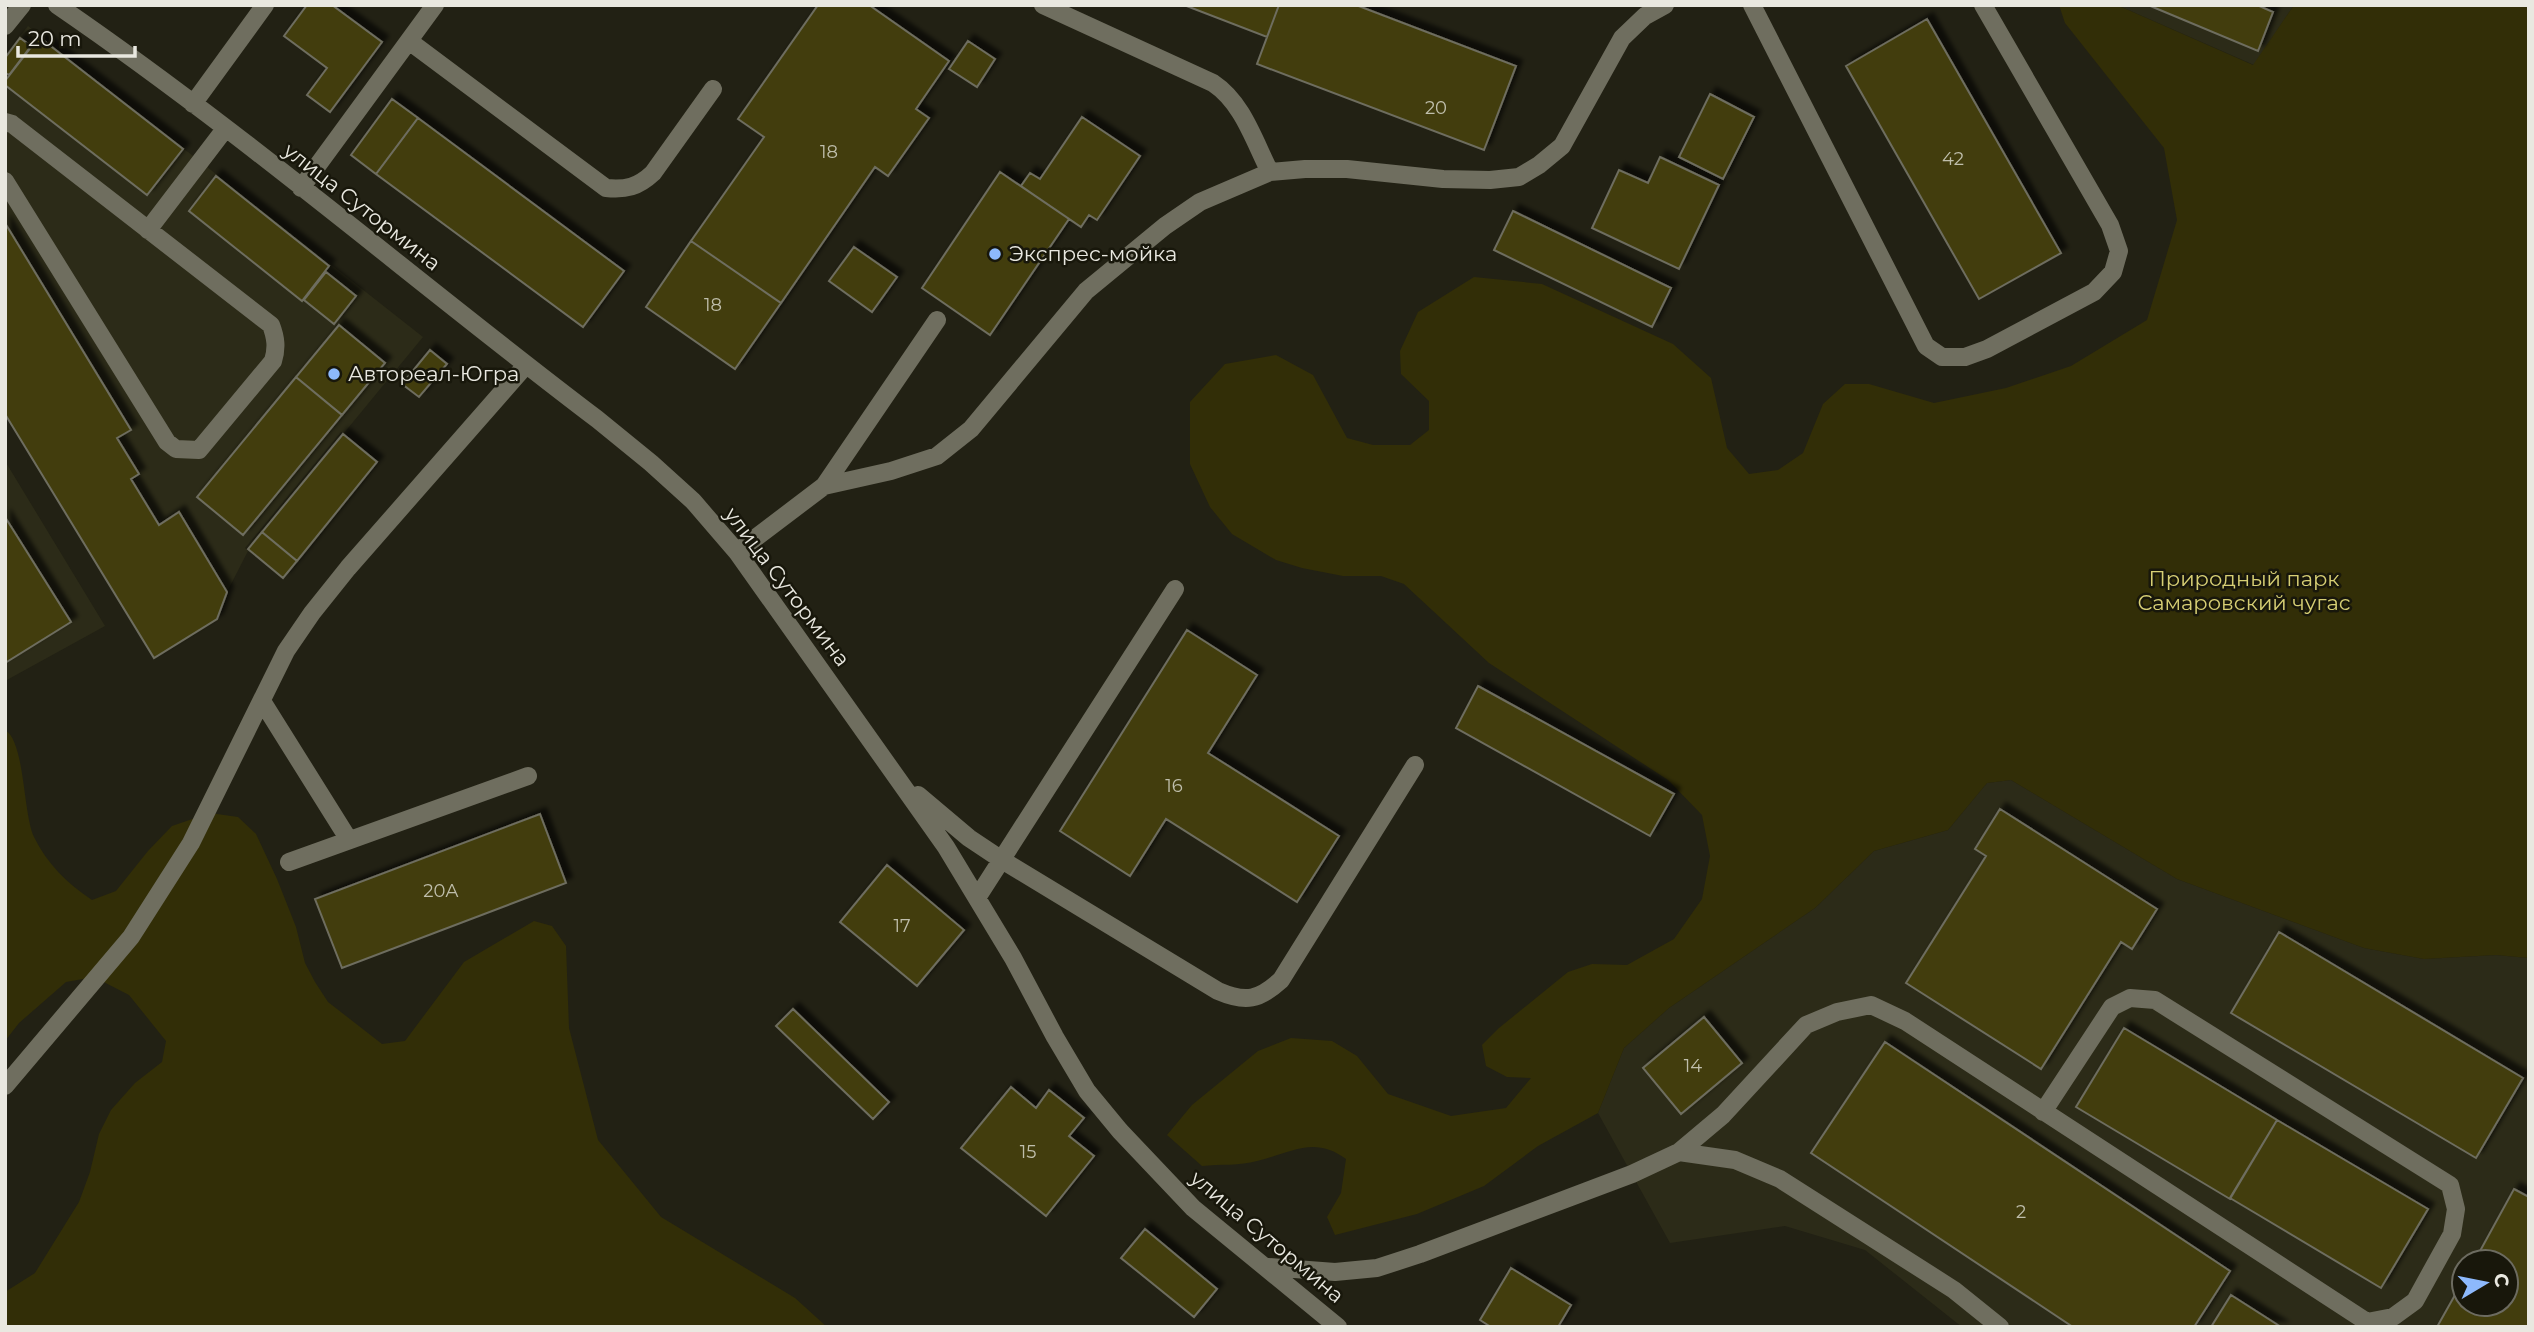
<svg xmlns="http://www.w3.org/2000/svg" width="2534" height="1332" font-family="Montserrat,sans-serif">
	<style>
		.built { fill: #2c2b18; fill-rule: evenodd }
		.green { fill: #322e07 }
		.building { fill: #423e0c; stroke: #6e6d5f; stroke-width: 2; filter: url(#shadow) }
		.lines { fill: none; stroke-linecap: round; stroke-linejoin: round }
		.minor { stroke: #6f6e5f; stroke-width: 18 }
		.poi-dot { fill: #8db9fc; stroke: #18170b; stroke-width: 2.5 }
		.labels { text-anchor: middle; stroke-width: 5; stroke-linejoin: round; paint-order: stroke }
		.number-label { font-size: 18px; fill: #bfbeab }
		.street-label { font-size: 21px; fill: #e9e8e0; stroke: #18170b }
		.poi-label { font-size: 21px; fill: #e9e8e0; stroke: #18170b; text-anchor: start }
		.park-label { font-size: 21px; fill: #d7cf74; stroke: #18170b }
	</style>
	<defs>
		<filter id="shadow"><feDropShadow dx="6" dy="-6" stdDeviation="2" flood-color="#0009"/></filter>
	</defs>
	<rect width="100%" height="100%" fill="#222114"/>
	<path class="built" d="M 2117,5 L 2294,5 L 2254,65 Z
		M 28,26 L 423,337 L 344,433 L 341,432 L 245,548 L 248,551 L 227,592 L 217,619 L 154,658 L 5,414 L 5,55 Z
		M 5,461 L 105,626 L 5,681 Z
		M 2011,780 L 2177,879 L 2364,948 L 2424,959 L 2496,955 L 2529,958 L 2529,1327 L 1962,1327 L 1865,1250 L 1785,1226 L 1670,1243 L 1598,1113 L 1624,1048 L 1669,1008 L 1815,908 L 1874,851 L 1948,830 L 1987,783 ZM 2464,1262 L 2506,1262 L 2506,1304 L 2464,1304 Z"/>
	<path class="green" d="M 2059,5 L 2117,5 L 2253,65 L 2294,5 L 2529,5 L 2529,958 L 2496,955 L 2424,959 L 2364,948 L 2177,879 L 2011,780 L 1987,783 L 1948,830 L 1874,851 L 1815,908 L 1669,1008 L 1624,1048 L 1598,1113 L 1538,1146 L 1484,1186 L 1417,1214 L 1335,1235 L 1327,1217 L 1341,1193 L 1346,1159 C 1314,1135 1291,1153 1257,1161 C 1240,1166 1220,1164 1202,1166 L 1167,1135 L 1192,1105 L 1258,1051 L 1291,1038 L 1332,1041 L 1357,1056 L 1388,1094 L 1451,1116 L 1506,1108 L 1531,1078 L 1507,1077 L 1486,1066 L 1482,1045 L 1499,1028 L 1568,972 L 1592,964 L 1627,965 L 1674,939 L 1702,899 L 1710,856 L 1702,815 L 1668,780 L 1489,663 L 1404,584 L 1381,576 L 1343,576 L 1302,568 L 1276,560 L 1232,534 L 1210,507 L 1190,464 L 1190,402 L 1225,364 L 1276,355 L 1313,375 L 1347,438 L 1373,445 L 1410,445 L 1429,430 L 1429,401 L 1401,374 L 1400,351 L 1418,312 L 1474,277 L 1542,284 L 1673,344 L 1711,378 L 1727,448 L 1749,474 L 1778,470 L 1803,453 L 1823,404 L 1845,384 L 1869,384 L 1934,403 L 2006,388 L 2071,366 L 2147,320 L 2177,220 L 2164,148 L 2065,23 Z
		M 5,730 C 25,741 23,814 34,837 C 47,864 68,884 92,900 L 116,891 L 148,851 L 172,826 L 210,813 L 238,817 L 256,834 L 277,879 L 296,927 L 305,963 L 315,982 L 328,1002 L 382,1044 L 405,1041 L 464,962 L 534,921 L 552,926 L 566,946 L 569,1028 L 598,1140 L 661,1217 L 795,1298 L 827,1327 L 5,1327 L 5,1292 L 35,1273 L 79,1202 L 90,1172 L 99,1134 L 111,1110 L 135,1083 L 162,1062 L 166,1041 L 129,995 L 94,977 L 66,982 L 19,1023 L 5,1041 Z"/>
	<path class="building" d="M 307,5 L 332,5 L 382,42 L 330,112 L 307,95 L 327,68 L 284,36 Z
		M 818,5 L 869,5 L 949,61 L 916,109 L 929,118 L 888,176 L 875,167 L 781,303 L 691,241 L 764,137 L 738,119 Z
		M 1184,5 L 1279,5 L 1267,37 Z
		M 1279,5 L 1356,5 L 1516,66 L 1484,150 L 1257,64 Z
		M 2148,5 L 2257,5 L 2273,12 L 2258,51 Z
		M 1927,19 L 2061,253 L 1979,299 L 1846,66 Z
		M 39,37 L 183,149 L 147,195 L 5,85 L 5,81 Z
		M 20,38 L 31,46 L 9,75 L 5,73 L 5,58 Z
		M 968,41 L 995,59 L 977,87 L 949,69 Z
		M 1710,94 L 1754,117 L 1723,179 L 1679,157 Z
		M 392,99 L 418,118 L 376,174 L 351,155 Z
		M 1082,117 L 1140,156 L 1097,220 L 1089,215 L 1081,227 L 1021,186 L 1030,173 L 1040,179 Z
		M 418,118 L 624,271 L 583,327 L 376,174 Z
		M 1660,157 L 1719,185 L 1679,269 L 1592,228 L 1619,170 L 1648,183 Z
		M 1000,172 L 1069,219 L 990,335 L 922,288 Z
		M 216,176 L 329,266 L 302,301 L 189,211 Z
		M 1513,211 L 1671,288 L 1652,327 L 1494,250 Z
		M 5,223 L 131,430 L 117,438 L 139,474 L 131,479 L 159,525 L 179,512 L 227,592 L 217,619 L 154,658 L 5,414 Z
		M 691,241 L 781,303 L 735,369 L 646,307 Z
		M 854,247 L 897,277 L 872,312 L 829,281 Z
		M 326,272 L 356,296 L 334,324 L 304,300 Z
		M 339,325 L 385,363 L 342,415 L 296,377 Z
		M 430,350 L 447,364 L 419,397 L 402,384 Z
		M 296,377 L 342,415 L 243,535 L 197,497 Z
		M 343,434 L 377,462 L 297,561 L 262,532 Z
		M 5,517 L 71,622 L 5,663 Z
		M 262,532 L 297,561 L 283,578 L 248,549 Z
		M 1187,630 L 1257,675 L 1208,753 L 1339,836 L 1297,902 L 1166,819 L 1130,876 L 1060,831 Z
		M 1478,686 L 1674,794 L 1650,836 L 1456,728 Z
		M 2000,809 L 2157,909 L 2132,949 L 2121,942 L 2041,1069 L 1906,983 L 1986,856 L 1975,849 Z
		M 540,814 L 566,883 L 342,968 L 315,899 Z
		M 887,865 L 964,930 L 917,986 L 840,922 Z
		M 2279,932 L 2523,1078 L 2476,1158 L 2231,1013 Z
		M 793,1009 L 889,1102 L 873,1119 L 776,1026 Z
		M 1704,1017 L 1742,1063 L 1681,1114 L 1643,1068 Z
		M 2124,1028 L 2277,1120 L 2230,1199 L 2076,1107 Z
		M 1885,1042 L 2230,1271 L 2194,1327 L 2073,1327 L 1811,1153 Z
		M 1011,1087 L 1036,1108 L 1049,1090 L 1084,1118 L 1069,1136 L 1094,1156 L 1046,1216 L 961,1148 Z
		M 2277,1120 L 2428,1209 L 2381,1288 L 2230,1198 Z
		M 2514,1189 L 2529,1197 L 2529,1327 L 2437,1327 L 2464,1279 L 2464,1304 L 2506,1304 L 2506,1262 L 2474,1262 Z
		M 1145,1229 L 1217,1289 L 1194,1317 L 1121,1258 Z
		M 1511,1268 L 1571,1305 L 1558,1327 L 1491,1327 L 1480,1320 Z
		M 2231,1295 L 2281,1327 L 2211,1327 Z"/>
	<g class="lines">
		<path class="minor" d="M 57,5 C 244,133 416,282 597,419 L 651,463 L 693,501 L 737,552 L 946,847 L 1013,958 L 1055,1037 L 1087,1091 L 1120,1131 L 1193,1208 L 1338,1327
			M 1043,5 L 1213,83 C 1243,103 1254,141 1270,172
			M 1752,5 L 1926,346 L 1942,357 L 1965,357 L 1987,349 L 2094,292 L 2113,272 L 2119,251 L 2110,225 L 1983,5
			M 5,26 L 22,5
			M 409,41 L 606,188 C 626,190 638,187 653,173 L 713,89
			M 193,104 L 265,5
			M 5,122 L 12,124 L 271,325 C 276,338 277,348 273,361 L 199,450 L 176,449 L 167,442 L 5,181
			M 301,188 L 435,5
			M 148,230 L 225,129
			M 824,486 L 937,320
			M 737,552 L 824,486 L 891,471 L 937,456 L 971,429 L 1086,291 L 1165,226 L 1200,202 L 1270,172 L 1305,169 L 1347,169 L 1443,179 L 1490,180 L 1519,177 L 1539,165 L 1562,146 L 1622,38 L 1645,16 L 1665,5
			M 262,701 L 349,840
			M 918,795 L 969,838 L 1002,860 L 1218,991 C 1246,1003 1259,1000 1281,980 L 1415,765
			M 289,862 L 528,776
			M 977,898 L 1175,589
			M 5,1086 L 131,937 L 191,843 L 286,651 L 312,613 L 348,568 L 526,365
			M 1679,1152 L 1735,1160 L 1780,1179 L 1954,1290 L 2000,1327
			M 1268,1267 L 1335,1272 L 1377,1268 L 1420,1254 L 1632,1174 L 1679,1152 L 1723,1115 L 1806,1025 L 1837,1012 L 1871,1005 L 1905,1021 L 2367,1322 L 2393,1317 L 2415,1301 L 2452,1234 L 2456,1209 L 2450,1185 L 2155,1000 L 2130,998 L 2112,1007 L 2043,1112"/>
	</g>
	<g class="poi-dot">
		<circle cx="995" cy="254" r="7"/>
		<circle cx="334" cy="374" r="7"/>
	</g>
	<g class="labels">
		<g class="number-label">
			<text x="1436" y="114">20</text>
			<text x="829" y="158">18</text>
			<text x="1953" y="165">42</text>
			<text x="713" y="311">18</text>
			<text x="1174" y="792">16</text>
			<text x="441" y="897">20А</text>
			<text x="902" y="932">17</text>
			<text x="1693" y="1072">14</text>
			<text x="1028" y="1158">15</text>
			<text x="2021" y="1218">2</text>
		</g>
		<g class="street-label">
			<text transform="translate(362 207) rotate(38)" y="7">улица Сутормина</text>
			<text transform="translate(787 587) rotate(53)" y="7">улица Сутормина</text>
			<text transform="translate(1267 1237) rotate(40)" y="7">улица Сутормина</text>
		</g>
		<g class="poi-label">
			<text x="1009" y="261">Экспрес-мойка</text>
			<text x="348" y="381">Автореал-Югра</text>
		</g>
		<g class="park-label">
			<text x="2244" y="586">Природный парк<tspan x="2244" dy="24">Самаровский чугас</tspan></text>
		</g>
	</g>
	<rect width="2534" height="1332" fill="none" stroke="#e9e8e0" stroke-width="14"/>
	<g transform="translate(2485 1283) rotate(80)"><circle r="33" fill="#18170b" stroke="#6c6b60" stroke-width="2"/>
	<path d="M0-5L12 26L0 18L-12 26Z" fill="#8db9fc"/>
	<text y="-10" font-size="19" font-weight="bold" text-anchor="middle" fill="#e9e8e0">С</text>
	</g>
	<path d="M18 46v10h117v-10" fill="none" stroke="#e9e8e0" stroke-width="3.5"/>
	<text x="28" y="46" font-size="21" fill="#e9e8e0" stroke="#18170b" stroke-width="5" paint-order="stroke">20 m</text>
</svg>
